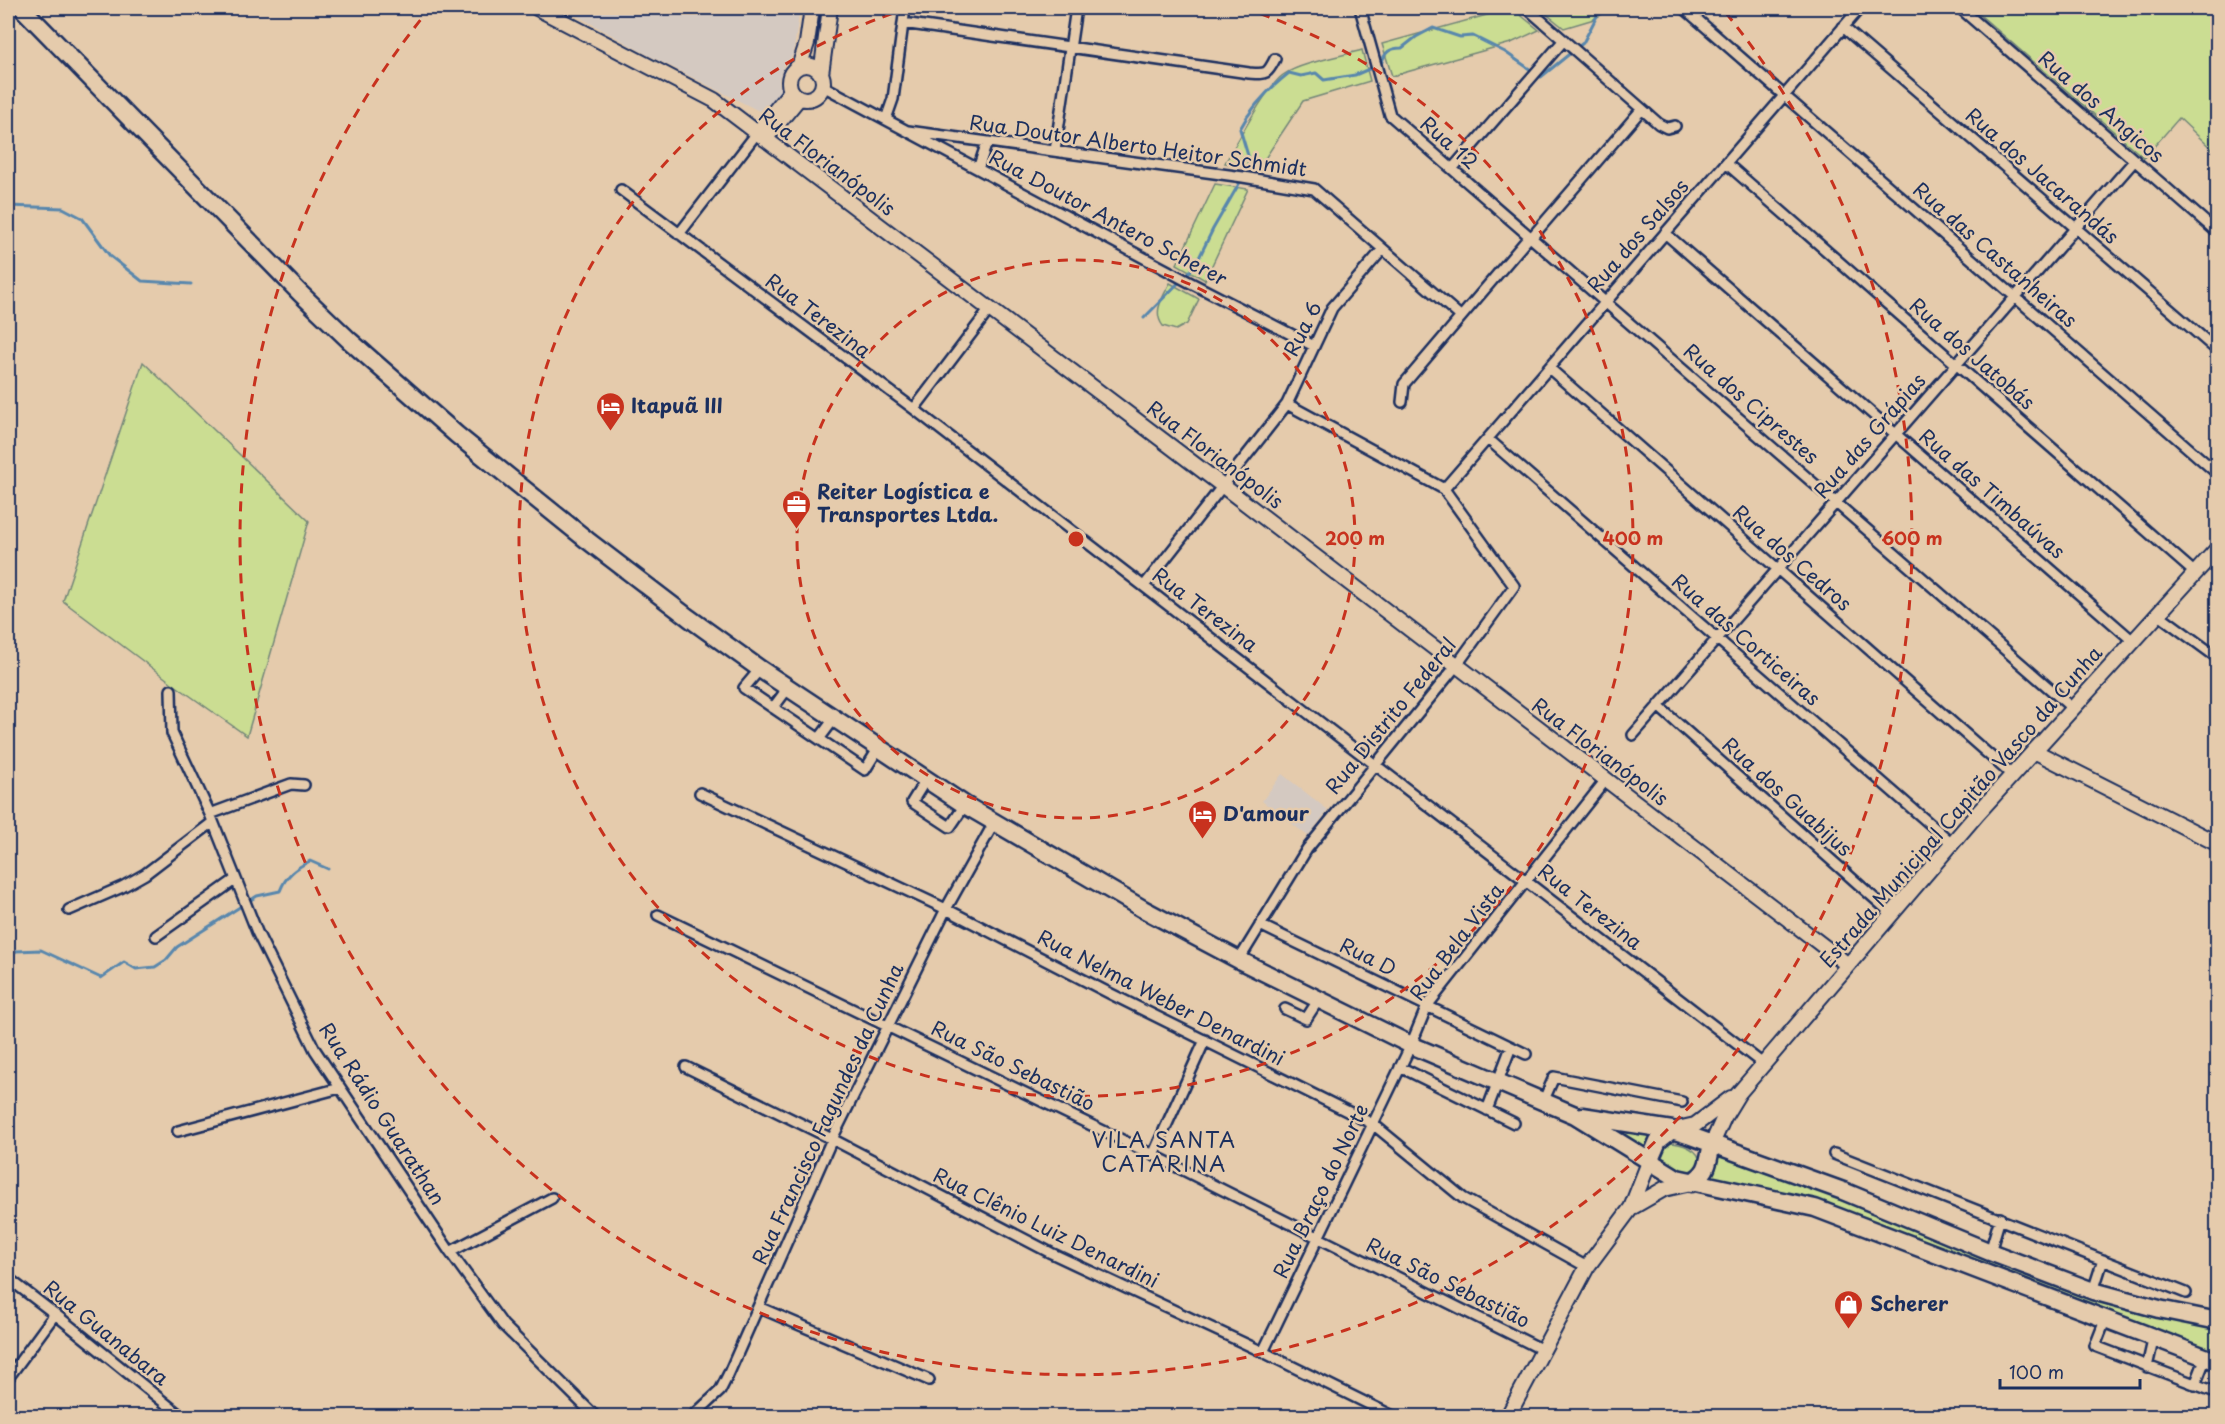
<svg xmlns="http://www.w3.org/2000/svg" width="2225" height="1424" font-family="'Playpen Sans',sans-serif">
	<style>
		.built { fill: #d4c9c1 }
		.green { fill: #cbdd92; stroke: #738678; stroke-width: 1.5 }
		.lines { fill: none; stroke-linecap: round; stroke-linejoin: round }
		.stream { stroke: #5987ad; stroke-width: 3 }
		.street-casing { stroke: #1b2f5e; stroke-width: 14 }
		.secondary-casing { stroke: #1b2f5e; stroke-width: 18 }
		.highway-casing { stroke: #1b2f5e; stroke-width: 21 }
		.street { stroke: #e5cbac; stroke-width: 9 }
		.secondary { stroke: #e5cbac; stroke-width: 14 }
		.highway { stroke: #e5cbac; stroke-width: 16 }
		.ring { fill: none; stroke: #c8321e; stroke-width: 3; stroke-dasharray: 10 8 }
		.labels { text-anchor: middle; stroke-width: 5; stroke-linejoin: round; paint-order: stroke }
		.street-label { font-size: 20px; fill: #1b2f5e; stroke: #e5cbac }
		.poi-label { font-size: 20px; font-weight: bold; fill: #1b2f5e; stroke: #e5cbac; text-anchor: start }
		.neighbourhood-label { font-size: 21px; letter-spacing: 1.5px; fill: #1b2f5e; stroke: #e5cbac }
		.centre { fill: #c8321e; stroke: #e5cbac; stroke-width: 3 }
		.ring-label { font-size: 18px; text-anchor: middle; font-weight: bold; fill: #c8321e; stroke: #e5cbac; stroke-width: 5; stroke-linejoin: round; paint-order: stroke }
	</style>
	<rect width="100%" height="100%" fill="#e5cbac"/>
	<filter id="ink" filterUnits="userSpaceOnUse"><feTurbulence type="fractalNoise" baseFrequency=".0167" numOctaves="2"/><feDisplacementMap in="SourceGraphic" scale="12" xChannelSelector="R" yChannelSelector="G"/><feConvolveMatrix kernelMatrix="1 2 1 2 8 2 1 2 1" color-interpolation-filters="sRGB"/></filter>
	<g filter="url(#ink)">
		<path class="built" d="M 563,8 L 800,8 L 793,55 L 784,65 L 779,79 L 780,92 L 763,113 L 648,55 Z
			M 1282,774 L 1328,810 L 1308,836 L 1262,801 Z"/>
		<path class="green" d="M 1512,8 L 1539,30 L 1511,43 L 1392,76 L 1382,44 Z
			M 1539,8 L 1612,8 L 1594,19 L 1564,28 Z
			M 1972,8 L 2217,8 L 2217,154 L 2179,118 L 2144,158 Z
			M 1362,50 L 1370,81 L 1303,101 L 1258,169 L 1225,163 C 1237,143 1267,86 1283,75 C 1300,63 1341,56 1362,50 Z
			M 1215,184 L 1248,189 L 1205,280 L 1177,264 Z
			M 1170,283 L 1199,299 L 1187,324 L 1176,330 L 1163,326 C 1152,312 1163,297 1170,283 Z
			M 143,362 L 309,521 L 247,736 L 172,683 L 63,601 Z
			M 1584,1119 L 1652,1135 L 1647,1142 L 1645,1154 Z
			M 1668,1143 C 1681,1143 1702,1149 1700,1165 C 1684,1178 1674,1168 1660,1159 L 1659,1153 Z
			M 1716,1153 L 1741,1161 L 1970,1251 L 2217,1327 L 2217,1355 L 1803,1198 L 1710,1176 L 1716,1169 Z"/>
		<g class="lines">
			<path class="stream" d="M 8,206 L 63,208 L 82,218 L 110,256 L 142,281 L 191,284
				M 1144,318 L 1195,266 L 1213,229 L 1247,170 L 1249,159 L 1240,129 C 1251,108 1270,88 1289,73 L 1301,76 L 1316,73 L 1324,80 L 1355,75 L 1381,64 C 1385,52 1389,48 1402,48 L 1416,37 L 1433,28 L 1460,37 L 1473,36 L 1505,52 L 1541,77 L 1583,43 L 1601,8
				M 8,961 L 16,951 L 41,950 L 101,978 L 124,962 L 136,969 L 155,967 L 166,960 L 177,947 L 257,896 L 280,891 C 286,875 296,868 310,861 L 328,869"/>
			<defs>
				<path id="street" d="M 1360,8 L 1390,115 L 2072,708
					M 1527,8 L 1659,124 L 1667,128 L 1675,126
					M 1684,8 L 2218,474
					M 1960,8 L 2218,233
					M 903,23 L 1249,73 C 1266,74 1267,75 1275,59
					M 1843,27 L 2218,351
					M 823,86 L 1189,282 L 1314,346
					M 886,119 L 893,99 L 905,8
					M 908,131 L 1243,177 L 1314,189 L 1460,316
					M 1055,151 L 1076,8
					M 1726,163 L 2195,573
					M 978,169 L 987,142
					M 1452,169 L 1564,40
					M 621,190 L 914,409 L 1763,1064
					M 1665,233 L 2133,641
					M 679,234 L 757,133
					M 1531,238 L 1642,109
					M 1549,368 L 2012,775
					M 1402,402 L 1404,384 L 1530,236
					M 914,409 L 990,309
					M 1488,439 L 1953,844
					M 1444,489 L 1860,8
					M 1144,586 L 1287,404 L 1332,308 L 1383,249
					M 2158,614 L 2218,658
					M 760,669 L 744,688 L 865,770 L 878,749
					M 171,690 L 172,733 L 210,814 L 257,932 L 315,1050 L 450,1252 L 503,1325 L 595,1416
					M 1658,706 L 1892,914
					M 773,708 L 788,688
					M 1633,735 L 2135,160
					M 819,739 L 834,719
					M 925,781 L 912,802 L 950,827 L 965,805
					M 700,793 L 946,909 L 1111,994 L 1373,1124 L 1463,1198 L 1587,1267
					M 210,814 L 291,784 L 304,785
					M 69,910 L 122,887 L 145,874 L 213,822
					M 658,915 L 1153,1155 L 1543,1350
					M 1260,925 L 1526,1054
					M 156,936 L 236,879
					M 1239,960 L 1307,849 L 1456,666 L 1514,586 L 1444,489 L 1287,404
					M 1285,1009 L 1306,1019 L 1319,999
					M 686,1067 L 832,1139 L 1051,1253 L 1263,1352 L 1393,1416
					M 1400,1067 L 1514,1123
					M 1543,1102 L 1554,1077 L 1682,1102
					M 1487,1110 L 1511,1047
					M 178,1131 L 340,1088
					M 1834,1154 L 2186,1293
					M 1153,1155 L 1205,1040
					M 450,1252 L 552,1198
					M 1990,1252 L 2000,1218
					M 8,1278 L 55,1314 L 181,1416
					M 2093,1291 L 2103,1260
					M 758,1307 L 929,1380
					M 2106,1318 L 2095,1346 L 2218,1393
					M 1263,1352 L 1411,1045 L 1427,1006 L 1605,781
					M 2147,1367 L 2154,1336
					M 8,1378 L 55,1314
					M 2195,1385 L 2206,1357
					M 693,1416 L 720,1391 L 729,1373 L 832,1139 L 946,909 L 994,823"/>
				<path id="secondary" d="M 537,8 L 714,100 L 1223,486 L 1848,965
					M 800,64 L 807,43 L 812,8
					M789 82a17 17 0 1 1 34 0a17 17 0 1 1-34 0Z
					M 821,74 L 830,8
					M 757,133 L 791,91
					M 765,139 L 799,98
					M 2034,751 L 2218,844
					M 1673,1130 L 1695,1125 L 1731,1098
					M 1712,1144 L 1724,1117 L 1738,1094 L 1978,813 L 2218,548
					M 1631,1208 L 1664,1189 L 1691,1183
					M 1508,1416 L 1587,1267 L 1631,1208 L 1649,1162"/>
				<path id="highway" d="M 22,8 L 300,293 L 350,341 L 457,435 L 587,540 L 689,618 L 760,669 L 965,805 L 1143,909 L 1239,960 L 1411,1045 L 1575,1115 L 1677,1178 L 1815,1208 L 2218,1362
					M 1582,1116 L 1672,1130 L 1688,1135 L 1843,1191 L 1990,1252 L 2093,1291 L 2159,1309 L 2218,1321
					M 1649,1162 L 1658,1141 L 1672,1130
					M 1691,1183 C 1710,1170 1707,1164 1712,1144"/>
			</defs>
			<use href="#street" class="street-casing"/>
			<use href="#secondary" class="secondary-casing"/>
			<use href="#highway" class="highway-casing"/>
			<use href="#street" class="street"/>
			<use href="#secondary" class="secondary"/>
			<use href="#highway" class="highway"/>
		</g>
	</g>
	<g class="ring">
		<circle cx="1076" cy="539" r="279"/>
		<path d="M1243 8A557 557 0 1 1 909 8"/>
		<path d="M1726 13A836 836 0 1 1 426 13"/>
	</g>
	<defs>
		<symbol id="hotel-pin" viewBox="-11 -11 22 30"><path d="M0 17L-7.5 6A9.5 9.5 0 1 1 7.5 6Z" fill="#c8321e" stroke="#e5cbac"/><path d="M-6-4.5h1.5V1H6V5H4.5V3h-9V5H-6ZM-4 0a1.8 1.8 0 1 1 3.6 0ZM.5 0V-2.5h3Q6-2.5 6 0Z" fill="#fff"/></symbol>
		<symbol id="office-pin" viewBox="-11 -11 22 30"><path d="M0 17L-7.5 6A9.5 9.5 0 1 1 7.5 6Z" fill="#c8321e" stroke="#e5cbac"/><path d="M-6-3h4V-5.5h4V-3h4V5H-6ZM-1-4.5V-3h2v-1.5ZM-6 0V1H6V0Z" fill="#fff"/></symbol>
		<symbol id="shop-pin" viewBox="-11 -11 22 30"><path d="M0 17L-7.5 6A9.5 9.5 0 1 1 7.5 6Z" fill="#c8321e" stroke="#e5cbac"/><path d="M-5-2.5h2.3a2.7 3.5 0 0 1 5.4 0H5L5.5 6h-11ZM-1.5-2.5h3a1.5 2.3 0 0 0-3 0Z" fill="#fff"/></symbol>
	</defs>
	<g fill-rule="evenodd">
		<use href="#hotel-pin" x="594" y="390" width="33" height="45"/>
		<use href="#office-pin" x="780" y="488" width="33" height="45"/>
		<use href="#hotel-pin" x="1186" y="798" width="33" height="45"/>
		<use href="#shop-pin" x="1832" y="1288" width="33" height="45"/>
	</g>
	<g class="labels">
		<g class="street-label">
			<text transform="translate(2101 107) rotate(41)" y="7">Rua dos Angicos</text>
			<text transform="translate(1449 143) rotate(41)" y="7">Rua 12</text>
			<text transform="translate(1138 146) rotate(8)" y="7">Rua Doutor Alberto Heitor Schmidt</text>
			<text transform="translate(827 162) rotate(37)" y="7">Rua Florianópolis</text>
			<text transform="translate(2042 176) rotate(41)" y="7">Rua dos Jacarandás</text>
			<text transform="translate(1108 218) rotate(28)" y="7">Rua Doutor Antero Scherer</text>
			<text transform="translate(1638 236) rotate(-49)" y="7">Rua dos Salsos</text>
			<text transform="translate(1995 255) rotate(41)" y="7">Rua das Castanheiras</text>
			<text transform="translate(818 316) rotate(37)" y="7">Rua Terezina</text>
			<text transform="translate(1303 329) rotate(-63)" y="7">Rua 6</text>
			<text transform="translate(1972 354) rotate(41)" y="7">Rua dos Jatobás</text>
			<text transform="translate(1751 404) rotate(41)" y="7">Rua dos Ciprestes</text>
			<text transform="translate(1870 436) rotate(-49)" y="7">Rua das Grápias</text>
			<text transform="translate(1215 455) rotate(37)" y="7">Rua Florianópolis</text>
			<text transform="translate(1992 494) rotate(41)" y="7">Rua das Timbaúvas</text>
			<text transform="translate(1792 558) rotate(41)" y="7">Rua dos Cedros</text>
			<text transform="translate(1205 610) rotate(37)" y="7">Rua Terezina</text>
			<text transform="translate(1746 640) rotate(41)" y="7">Rua das Corticeiras</text>
			<text transform="translate(1391 716) rotate(-51)" y="7">Rua Distrito Federal</text>
			<text transform="translate(1600 752) rotate(37)" y="7">Rua Florianópolis</text>
			<text transform="translate(1787 797) rotate(42)" y="7">Rua dos Guabijus</text>
			<text transform="translate(1961 807) rotate(-49)" y="7">Estrada Municipal Capitão Vasco da Cunha</text>
			<text transform="translate(1590 907) rotate(38)" y="7">Rua Terezina</text>
			<text transform="translate(1457 942) rotate(-53)" y="7">Rua Bela Vista</text>
			<text transform="translate(1368 957) rotate(26)" y="7">Rua D</text>
			<text transform="translate(1161 998) rotate(27)" y="7">Rua Nelma Weber Denardini</text>
			<text transform="translate(1013 1066) rotate(26)" y="7">Rua São Sebastião</text>
			<text transform="translate(382 1114) rotate(57)" y="7">Rua Rádio Guarathan</text>
			<text transform="translate(828 1114) rotate(-65)" y="7">Rua Francisco Fagundes da Cunha</text>
			<text transform="translate(1321 1191) rotate(-64)" y="7">Rua Braço do Norte</text>
			<text transform="translate(1046 1228) rotate(26)" y="7">Rua Clênio Luiz Denardini</text>
			<text transform="translate(1448 1283) rotate(26)" y="7">Rua São Sebastião</text>
			<text transform="translate(106 1333) rotate(39)" y="7">Rua Guanabara</text>
		</g>
		<g class="poi-label">
			<text x="631" y="413">Itapuã III</text>
			<text x="817" y="499">Reiter Logística e<tspan x="817" dy="23">Transportes Ltda.</tspan></text>
			<text x="1223" y="821">D'amour</text>
			<text x="1870" y="1311">Scherer</text>
		</g>
		<g class="neighbourhood-label">
			<text x="1164" y="1148">VILA SANTA<tspan x="1164" dy="24">CATARINA</tspan></text>
		</g>
	</g>
	<circle cx="1076" cy="539" r="9" class="centre"/>
	<g class="ring-label">
		<text x="1355" y="545">200 m</text>
		<text x="1633" y="545">400 m</text>
		<text x="1912" y="545">600 m</text>
	</g>
	<rect width="2225" height="1424" fill="none" stroke="#e5cbac" stroke-width="30"/>
	<rect x="15" y="15" width="2195" height="1394" fill="none" stroke="#1b2f5e" stroke-width="2" filter="url(#ink)"/>
	<path d="M2000 1379v9h140v-9" fill="none" stroke="#1b2f5e" stroke-width="3"/>
	<text x="2009" y="1379" font-size="18" fill="#1b2f5e" stroke="#e5cbac" stroke-width="4.5" paint-order="stroke">100 m</text>
</svg>
